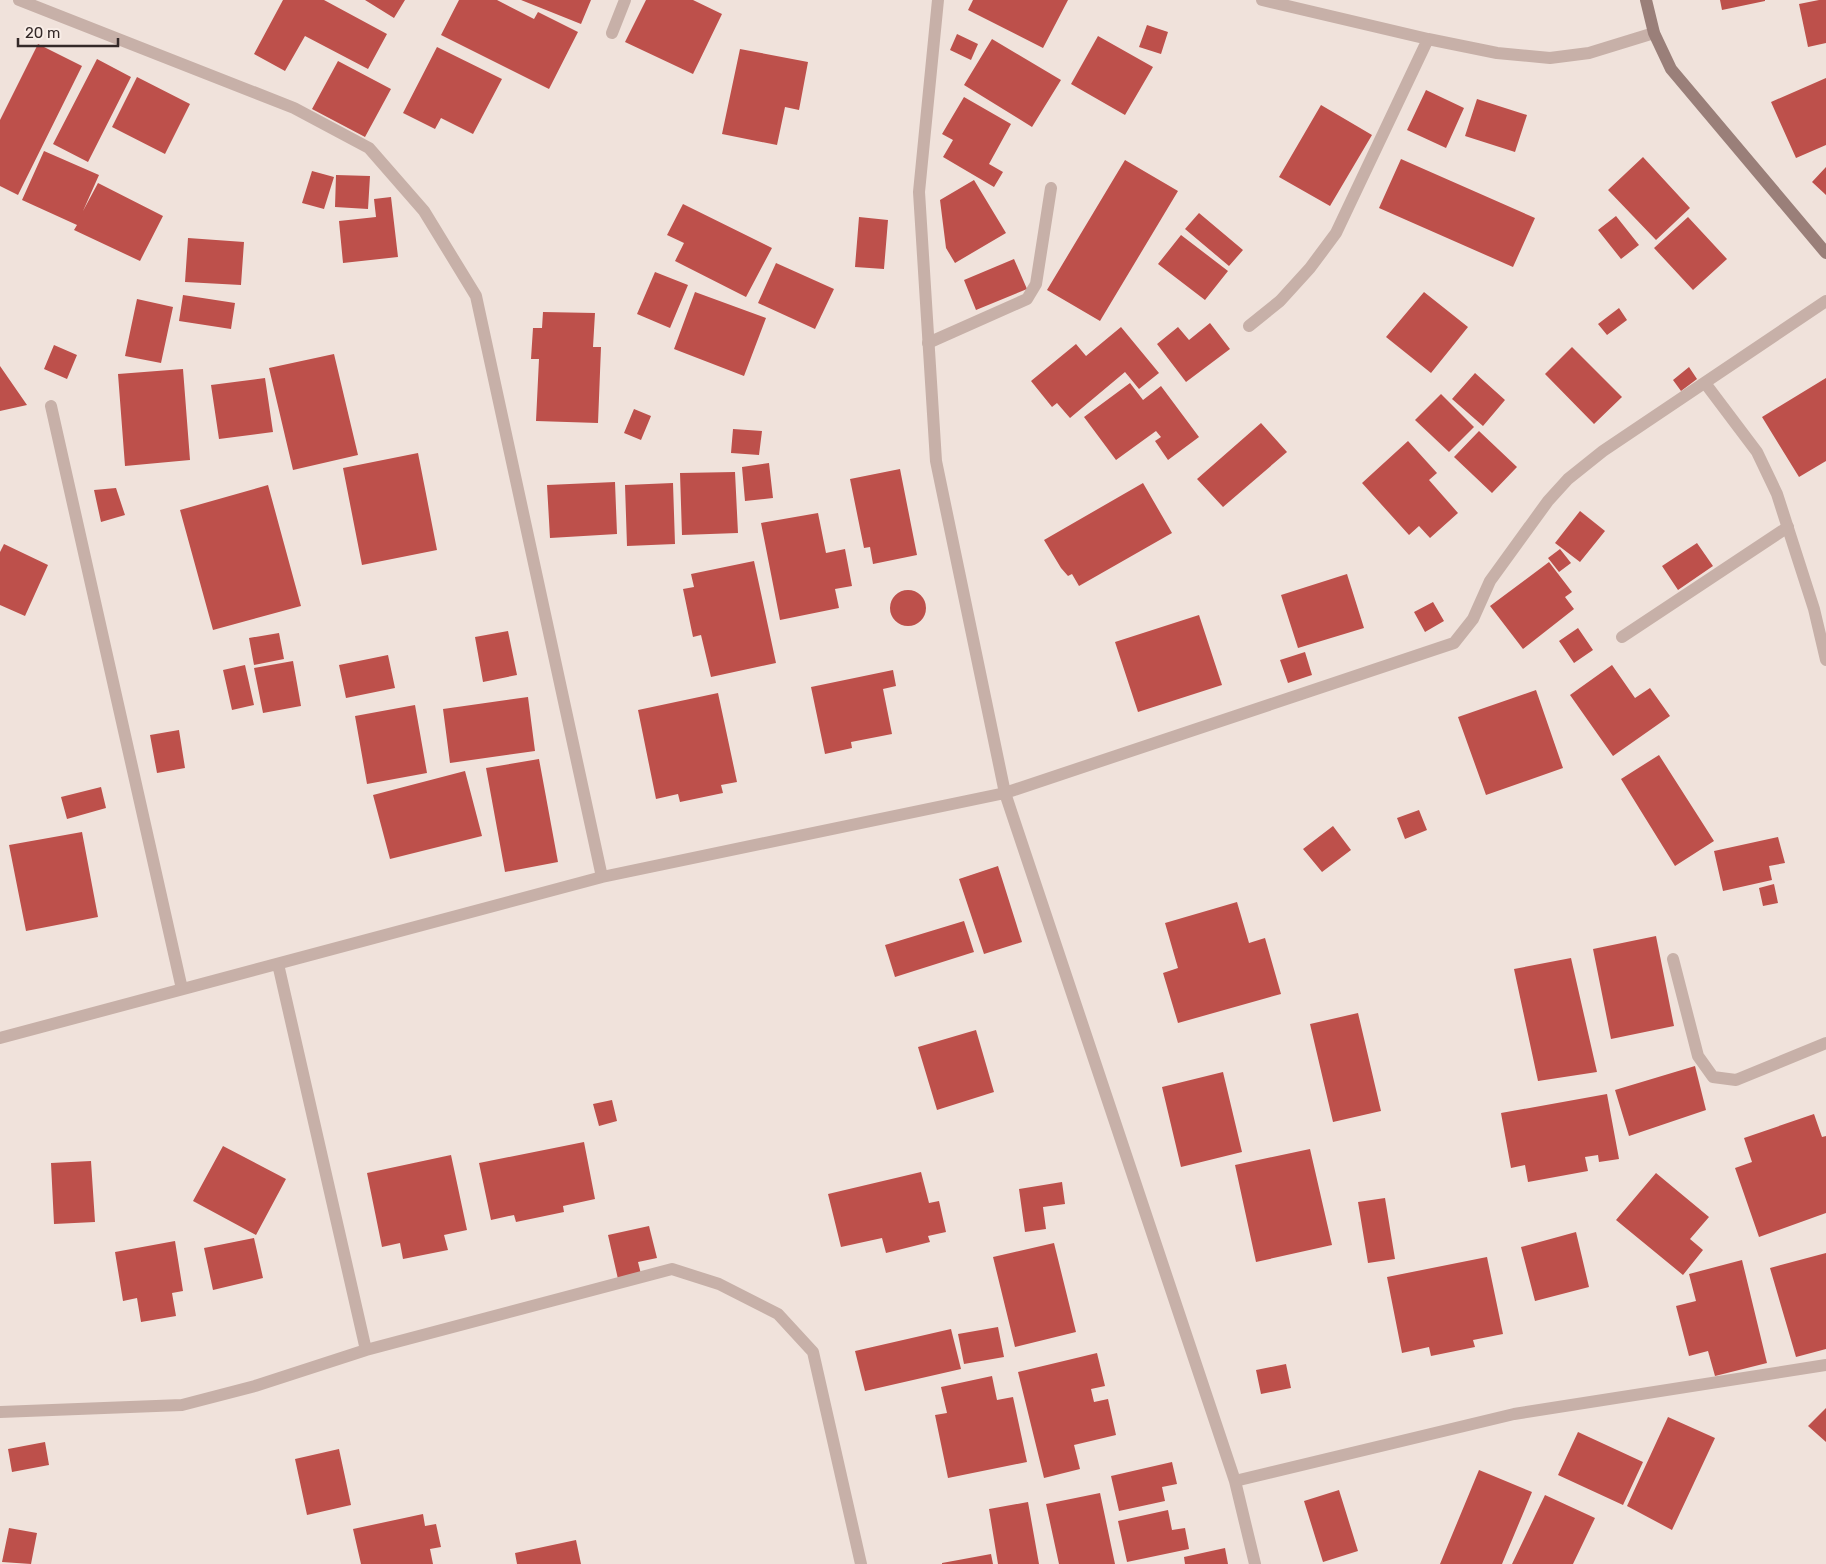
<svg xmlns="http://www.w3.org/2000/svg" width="1826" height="1564" font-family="Rubik,sans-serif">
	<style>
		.building { fill: #bd504b }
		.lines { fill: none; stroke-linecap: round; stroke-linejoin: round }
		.lane { stroke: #c7b0a8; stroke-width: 12 }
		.street { stroke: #c7b0a8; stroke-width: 12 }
		.secondary { stroke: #9a7f79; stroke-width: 12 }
	</style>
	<rect width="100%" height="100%" fill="#f0e2db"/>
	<path class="building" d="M 283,0 L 324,0 L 387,34 L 368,69 L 305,36 L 285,71 L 254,54 Z
		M 365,0 L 405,0 L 394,18 Z
		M 459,0 L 497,0 L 534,19 L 538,12 L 578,32 L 549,89 L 441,35 Z
		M 521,0 L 591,0 L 581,24 Z
		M 646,0 L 693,0 L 722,14 L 693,74 L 625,42 Z
		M 973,0 L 1068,0 L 1043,48 L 968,10 Z
		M 1720,0 L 1765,0 L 1765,1 L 1722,10 Z
		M 1819,0 L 1826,0 L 1826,43 L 1808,47 L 1799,4 Z
		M 1147,25 L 1168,32 L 1161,54 L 1139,47 Z
		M 957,34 L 978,44 L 971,60 L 950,50 Z
		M 1098,36 L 1153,67 L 1125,115 L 1071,84 Z
		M 992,39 L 1061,80 L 1032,127 L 964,85 Z
		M 38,44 L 82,66 L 18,195 L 0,186 L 0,120 Z
		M 437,47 L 502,79 L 473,134 L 441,118 L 435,129 L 403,113 Z
		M 740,49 L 808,62 L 799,110 L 785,107 L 777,145 L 722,134 Z
		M 97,59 L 131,77 L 88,162 L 53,144 Z
		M 338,61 L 391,89 L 365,137 L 312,109 Z
		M 137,77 L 190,104 L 165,154 L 112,127 Z
		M 1826,78 L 1826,145 L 1796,158 L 1771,102 Z
		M 1426,90 L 1464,108 L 1446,148 L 1407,130 Z
		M 964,97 L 1011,124 L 989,164 L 1003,172 L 994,187 L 943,157 L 953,140 L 942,134 Z
		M 1477,99 L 1527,115 L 1515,152 L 1465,136 Z
		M 1321,105 L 1372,135 L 1330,206 L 1279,177 Z
		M 44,151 L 99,175 L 83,211 L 98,183 L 163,216 L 140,261 L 74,230 L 77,225 L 22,200 Z
		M 1643,157 L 1690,208 L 1656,240 L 1608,190 Z
		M 1401,159 L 1535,218 L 1513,267 L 1379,208 Z
		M 1125,160 L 1178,191 L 1100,321 L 1047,290 Z
		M 1826,167 L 1826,195 L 1812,182 Z
		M 312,171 L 334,177 L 324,209 L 302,203 Z
		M 336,175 L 370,176 L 368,209 L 335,207 Z
		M 974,180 L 1006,233 L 955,263 L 946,248 L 940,200 Z
		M 391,197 L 398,257 L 343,263 L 339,221 L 376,217 L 374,199 Z
		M 683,204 L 772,248 L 746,297 L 675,261 L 684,243 L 667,235 Z
		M 1199,213 L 1243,250 L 1229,266 L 1185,229 Z
		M 1616,216 L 1639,245 L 1621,259 L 1598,230 Z
		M 859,217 L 888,220 L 884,269 L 855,267 Z
		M 1688,217 L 1727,259 L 1693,290 L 1654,248 Z
		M 1181,235 L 1228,271 L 1205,300 L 1158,264 Z
		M 188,238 L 244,242 L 241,285 L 185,282 Z
		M 1014,259 L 1027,289 L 976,310 L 964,280 Z
		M 776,263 L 834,289 L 815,329 L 758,303 Z
		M 655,272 L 688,285 L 670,328 L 637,314 Z
		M 695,292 L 766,318 L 744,376 L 674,349 Z
		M 1424,292 L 1468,327 L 1431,373 L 1386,337 Z
		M 183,295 L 235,303 L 231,329 L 179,321 Z
		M 137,299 L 173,307 L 161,363 L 125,356 Z
		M 1619,308 L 1627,320 L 1607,335 L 1598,324 Z
		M 543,312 L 595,313 L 593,347 L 601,347 L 598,423 L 536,421 L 539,359 L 531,359 L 533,328 L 542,328 Z
		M 1210,323 L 1230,349 L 1186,382 L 1157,344 L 1178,327 L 1189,340 Z
		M 1121,327 L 1159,373 L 1139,389 L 1125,372 L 1070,418 L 1057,403 L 1052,407 L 1031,381 L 1076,344 L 1086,356 Z
		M 54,345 L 77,355 L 67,379 L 44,369 Z
		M 1572,347 L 1622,397 L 1594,424 L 1545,374 Z
		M 334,354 L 358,455 L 293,470 L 269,368 Z
		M 0,366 L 27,405 L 0,411 Z
		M 1689,367 L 1697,379 L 1681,391 L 1673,380 Z
		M 183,369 L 190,460 L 125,466 L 118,374 Z
		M 1475,373 L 1505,400 L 1483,426 L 1452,399 Z
		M 265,378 L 273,432 L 219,439 L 211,385 Z
		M 1826,378 L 1826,461 L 1799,477 L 1762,417 Z
		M 1130,383 L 1143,400 L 1161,386 L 1199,437 L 1168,460 L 1155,441 L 1161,437 L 1156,431 L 1116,460 L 1084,417 Z
		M 1441,394 L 1474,427 L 1449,452 L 1415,420 Z
		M 634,409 L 651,416 L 641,440 L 624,433 Z
		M 1261,423 L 1287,452 L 1223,507 L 1197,479 Z
		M 733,429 L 762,431 L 759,455 L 731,453 Z
		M 1479,431 L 1517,467 L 1492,493 L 1454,457 Z
		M 1408,441 L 1437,473 L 1429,480 L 1458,513 L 1430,538 L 1419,526 L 1409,535 L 1362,483 Z
		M 418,453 L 437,550 L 362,565 L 343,468 Z
		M 769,463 L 773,498 L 745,501 L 742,467 Z
		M 900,469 L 917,555 L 873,564 L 870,547 L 864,548 L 850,479 Z
		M 735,472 L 738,533 L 682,535 L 680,473 Z
		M 615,482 L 617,534 L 550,538 L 547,485 Z
		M 673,483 L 675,544 L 627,546 L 625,485 Z
		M 1143,483 L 1172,533 L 1079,586 L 1072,574 L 1068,576 L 1061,568 L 1044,540 Z
		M 268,485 L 301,606 L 213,630 L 180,510 Z
		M 116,488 L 125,515 L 101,522 L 94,490 Z
		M 1580,511 L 1605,531 L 1580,562 L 1555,543 Z
		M 818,513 L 826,553 L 845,549 L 852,586 L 835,589 L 839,608 L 780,620 L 761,523 Z
		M 1697,543 L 1713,566 L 1678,590 L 1662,566 Z
		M 4,544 L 48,565 L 25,616 L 0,605 L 0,552 Z
		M 1560,549 L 1571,563 L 1559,572 L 1548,558 Z
		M 754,561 L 776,663 L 711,677 L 701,635 L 693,637 L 683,589 L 694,587 L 691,574 Z
		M 1549,562 L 1572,592 L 1565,597 L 1574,609 L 1523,649 L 1490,606 Z
		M 1347,574 L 1364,628 L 1298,648 L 1281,595 Z
		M890 608a18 18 0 1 1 36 0a18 18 0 1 1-36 0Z
		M 1433,602 L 1444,621 L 1425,632 L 1414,612 Z
		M 1199,615 L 1222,685 L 1138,712 L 1115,642 Z
		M 1578,628 L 1593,650 L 1574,663 L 1559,641 Z
		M 508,631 L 517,675 L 483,682 L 475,637 Z
		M 279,633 L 284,659 L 254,665 L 249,638 Z
		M 1305,652 L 1312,675 L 1288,683 L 1280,660 Z
		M 388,655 L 395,688 L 346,698 L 339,665 Z
		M 293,661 L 301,706 L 263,713 L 254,668 Z
		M 245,665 L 254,705 L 232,710 L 223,670 Z
		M 1612,665 L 1635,698 L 1650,688 L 1670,716 L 1613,756 L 1570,695 Z
		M 893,670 L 896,686 L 883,689 L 892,734 L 851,742 L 852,748 L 825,754 L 811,687 Z
		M 1536,690 L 1563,768 L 1486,795 L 1458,717 Z
		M 718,693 L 737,782 L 721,785 L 723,793 L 680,802 L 678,794 L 656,799 L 638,710 Z
		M 528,697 L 535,751 L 450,763 L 443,709 Z
		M 415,705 L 427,773 L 367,784 L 355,716 Z
		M 179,730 L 185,768 L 157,773 L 150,735 Z
		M 1659,755 L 1714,841 L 1675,866 L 1621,779 Z
		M 539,759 L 558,862 L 505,872 L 486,768 Z
		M 465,771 L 482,836 L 390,859 L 373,795 Z
		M 101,787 L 106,808 L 67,819 L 61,797 Z
		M 1419,810 L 1427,830 L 1405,839 L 1397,818 Z
		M 1333,826 L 1351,850 L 1322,872 L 1303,849 Z
		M 82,832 L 98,917 L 26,931 L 9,845 Z
		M 1778,837 L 1785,863 L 1769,866 L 1772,880 L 1723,891 L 1714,851 Z
		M 998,866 L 1022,942 L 984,954 L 959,879 Z
		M 1774,884 L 1778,903 L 1763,906 L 1759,888 Z
		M 1237,902 L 1249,943 L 1265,938 L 1281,994 L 1178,1023 L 1163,973 L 1178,968 L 1165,923 Z
		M 964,921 L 974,952 L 895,977 L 885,945 Z
		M 1656,936 L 1674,1026 L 1611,1039 L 1593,949 Z
		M 1571,958 L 1597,1072 L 1538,1081 L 1514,969 Z
		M 1358,1013 L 1381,1111 L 1333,1122 L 1310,1024 Z
		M 976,1030 L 994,1092 L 937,1110 L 918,1047 Z
		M 1695,1066 L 1706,1110 L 1629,1136 L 1615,1090 Z
		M 1223,1072 L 1242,1152 L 1181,1167 L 1162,1087 Z
		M 1607,1094 L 1619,1159 L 1599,1162 L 1598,1155 L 1585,1157 L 1588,1171 L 1528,1182 L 1525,1165 L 1511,1168 L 1501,1113 Z
		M 612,1100 L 617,1121 L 599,1126 L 593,1104 Z
		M 1814,1114 L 1822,1137 L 1826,1136 L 1826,1213 L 1759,1237 L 1735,1168 L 1752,1162 L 1744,1138 Z
		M 584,1142 L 595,1199 L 563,1206 L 564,1212 L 516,1222 L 514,1215 L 491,1220 L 479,1163 Z
		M 223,1146 L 286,1179 L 256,1235 L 193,1201 Z
		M 1310,1149 L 1332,1245 L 1256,1262 L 1235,1165 Z
		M 451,1155 L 467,1230 L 444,1235 L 448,1250 L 403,1259 L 400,1243 L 382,1247 L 367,1173 Z
		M 91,1161 L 95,1222 L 54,1224 L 51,1163 Z
		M 921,1172 L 929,1203 L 939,1201 L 946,1232 L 928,1236 L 930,1242 L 886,1253 L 882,1238 L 841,1247 L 828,1194 Z
		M 1656,1173 L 1709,1217 L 1690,1239 L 1703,1250 L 1683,1275 L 1616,1220 Z
		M 1062,1182 L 1065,1204 L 1043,1207 L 1046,1229 L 1025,1232 L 1019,1189 Z
		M 1385,1198 L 1395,1259 L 1368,1263 L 1358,1202 Z
		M 649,1226 L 657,1258 L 638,1262 L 641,1274 L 618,1279 L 608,1235 Z
		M 1576,1232 L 1589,1287 L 1535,1301 L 1521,1247 Z
		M 254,1238 L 263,1278 L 213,1290 L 204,1248 Z
		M 175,1241 L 183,1291 L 172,1293 L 176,1316 L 141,1322 L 137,1298 L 123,1301 L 115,1252 Z
		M 1054,1243 L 1076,1332 L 1015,1347 L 993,1257 Z
		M 1826,1253 L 1826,1349 L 1796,1357 L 1770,1268 Z
		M 1487,1257 L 1503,1334 L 1473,1340 L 1475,1347 L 1431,1356 L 1429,1347 L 1402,1353 L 1387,1277 Z
		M 1742,1260 L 1767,1363 L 1715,1376 L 1708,1351 L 1689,1356 L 1676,1306 L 1696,1301 L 1689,1274 Z
		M 998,1327 L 1004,1357 L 964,1364 L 958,1334 Z
		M 951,1329 L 961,1369 L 865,1391 L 855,1351 Z
		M 1097,1353 L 1105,1386 L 1091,1389 L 1094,1402 L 1108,1399 L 1116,1435 L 1074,1445 L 1080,1469 L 1044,1478 L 1018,1372 Z
		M 1286,1364 L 1291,1388 L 1261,1394 L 1256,1370 Z
		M 992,1376 L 997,1400 L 1013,1397 L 1027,1462 L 948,1478 L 935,1415 L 947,1413 L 941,1387 Z
		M 1826,1408 L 1826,1442 L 1808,1426 Z
		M 1668,1417 L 1715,1438 L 1672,1530 L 1627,1506 Z
		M 1578,1432 L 1643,1462 L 1623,1505 L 1558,1475 Z
		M 45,1442 L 49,1465 L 12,1472 L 8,1449 Z
		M 339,1449 L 351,1505 L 307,1515 L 295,1459 Z
		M 1172,1462 L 1177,1484 L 1162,1487 L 1165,1501 L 1119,1511 L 1111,1476 Z
		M 1479,1470 L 1532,1492 L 1502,1564 L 1440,1564 Z
		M 1339,1490 L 1358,1551 L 1323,1562 L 1304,1501 Z
		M 1100,1493 L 1115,1564 L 1059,1564 L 1046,1504 Z
		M 1545,1495 L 1595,1518 L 1573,1564 L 1512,1564 Z
		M 1028,1502 L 1039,1564 L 998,1564 L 989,1509 Z
		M 1168,1510 L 1172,1530 L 1185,1528 L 1189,1549 L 1127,1562 L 1118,1521 Z
		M 423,1514 L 425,1526 L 436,1524 L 441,1547 L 430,1549 L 433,1564 L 361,1564 L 353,1529 Z
		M 9,1528 L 37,1533 L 31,1564 L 2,1562 Z
		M 576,1540 L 581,1564 L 517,1564 L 515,1553 Z
		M 1225,1548 L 1228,1564 L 1185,1564 L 1184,1557 Z
		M 991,1554 L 993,1564 L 942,1564 L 942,1563 Z"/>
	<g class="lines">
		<path class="lane" d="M 928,343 L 1027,299 L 1036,284 L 1051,188
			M 1622,637 L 1788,527
			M 1673,959 L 1698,1056 L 1713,1077 L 1736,1080 L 1826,1043"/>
		<path class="street" d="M 19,0 L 294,108 L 369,148 L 424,211 L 476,296 L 602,877
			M 938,0 L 919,192 L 936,461 L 1005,793 L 1235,1481 L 1255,1564
			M 1262,0 L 1428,39 L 1497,53 L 1550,58 L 1589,53 L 1654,33
			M 612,33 L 625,0
			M 1249,326 L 1280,301 L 1310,268 L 1336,233 L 1428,39
			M 1705,383 L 1757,452 L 1777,494 L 1814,609 L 1826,660
			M 51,406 L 182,989
			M 278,964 L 366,1350
			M 0,1038 L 602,877 L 1005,793 L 1454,643 L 1473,619 L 1490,581 L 1548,501 L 1568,479 L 1603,451 L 1826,301
			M 0,1412 L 182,1405 L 255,1386 L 366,1350 L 672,1269 L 719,1284 L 778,1314 L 813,1352 L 861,1564
			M 1235,1481 L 1514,1414 L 1826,1365"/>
		<path class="secondary" d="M 1646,0 L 1654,33 L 1671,69 L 1826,253"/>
	</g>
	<path d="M18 38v8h100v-8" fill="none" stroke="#342928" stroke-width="2.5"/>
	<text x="25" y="38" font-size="15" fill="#342928" stroke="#f8ede7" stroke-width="4" paint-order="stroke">20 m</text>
</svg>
